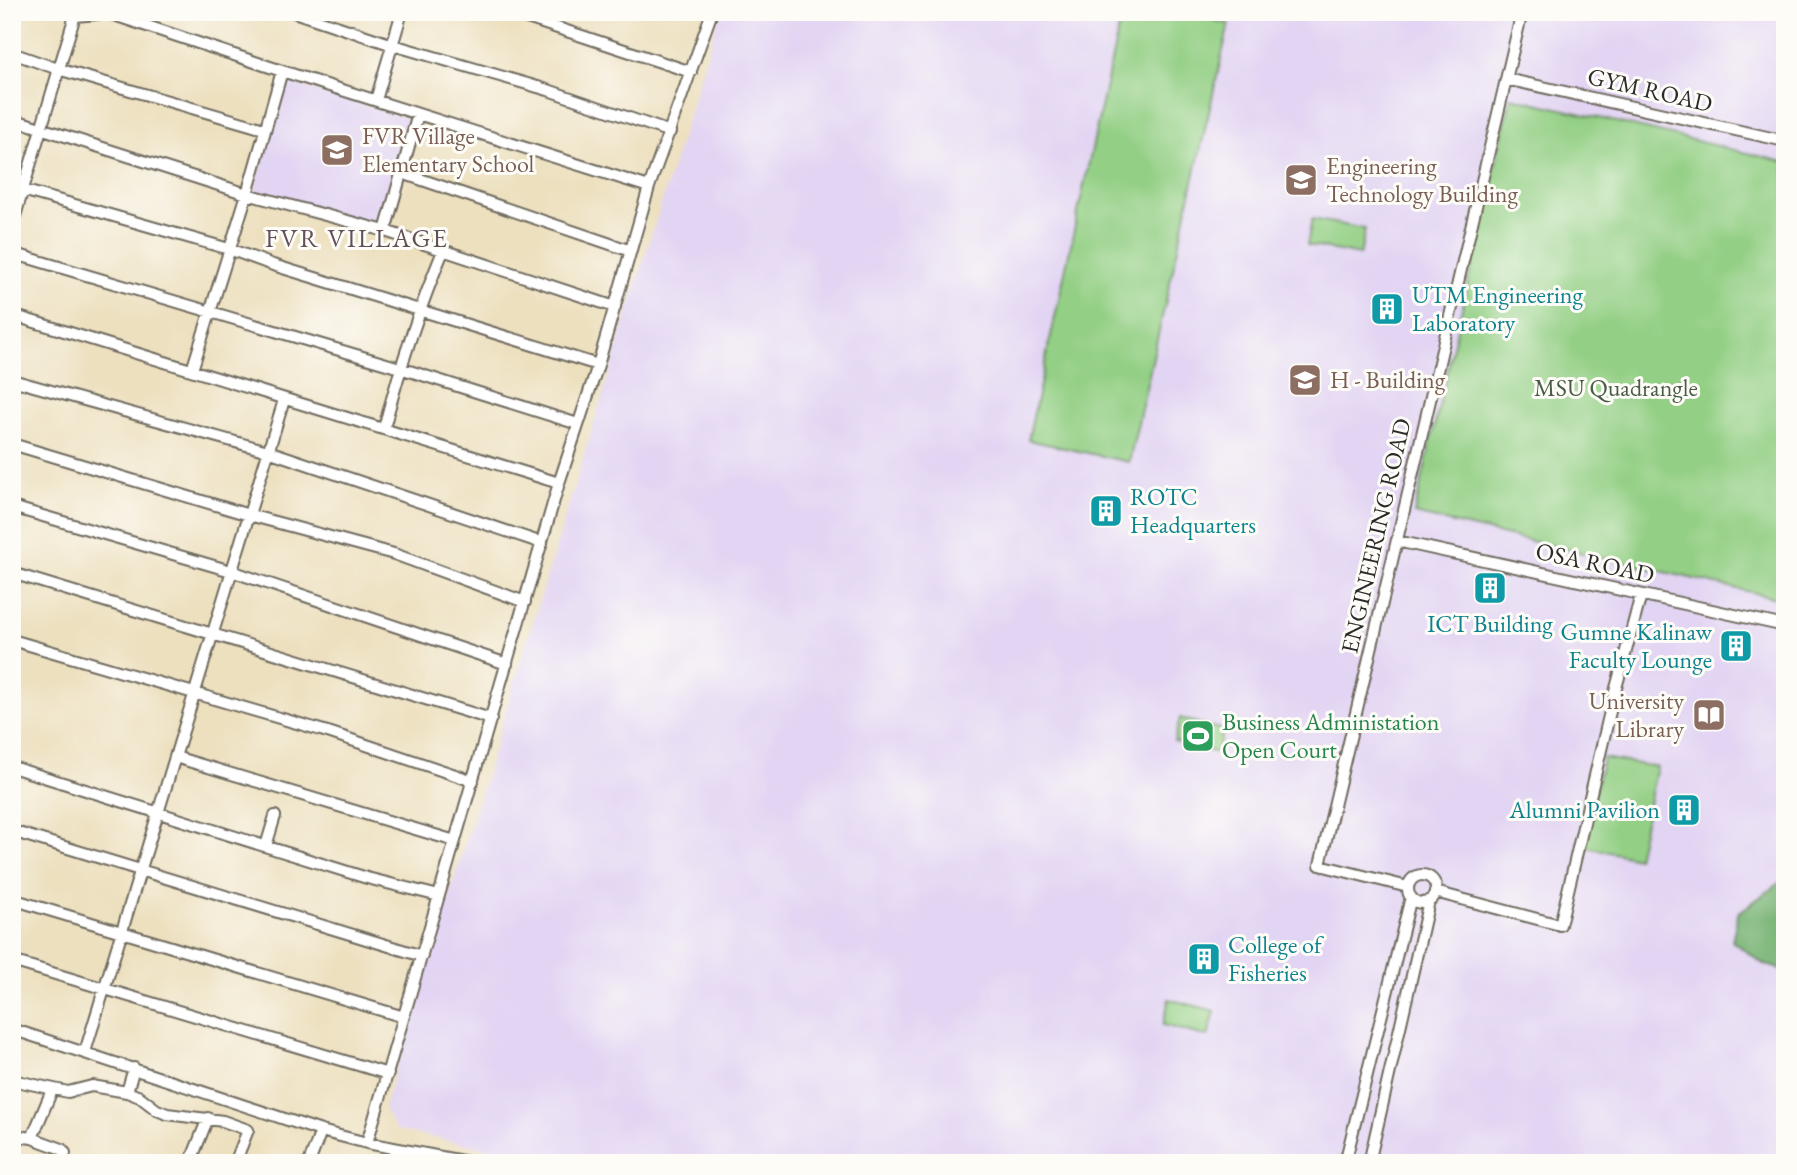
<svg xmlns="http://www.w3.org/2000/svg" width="1797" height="1175" font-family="'EB Garamond',serif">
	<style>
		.built { fill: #e2d4f3 }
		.green { fill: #93cf84; stroke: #5f7d58; stroke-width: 2 }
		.forest { fill: #76b272; stroke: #506e4e; stroke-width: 2 }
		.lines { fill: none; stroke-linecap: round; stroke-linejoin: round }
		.minor-casing { stroke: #6f6a5f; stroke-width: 14 }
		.minor { stroke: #fff; stroke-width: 10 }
		.labels { text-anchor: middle; stroke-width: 6; stroke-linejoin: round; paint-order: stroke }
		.street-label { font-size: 24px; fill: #2b2b2b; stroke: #fdfcf7 }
		.education-label { font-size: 24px; fill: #785e54; stroke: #fdfcf7; text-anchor: start }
		.culture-label { font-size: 24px; fill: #0d838f; stroke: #fdfcf7; text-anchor: start }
		.park-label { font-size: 24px; fill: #4a5c46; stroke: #fdfcf7 }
		.leisure-label { font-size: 24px; fill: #27864d; stroke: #fdfcf7; text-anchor: start }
		.neighbourhood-label { font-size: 26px; letter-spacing: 2px; fill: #62505b; stroke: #fdfcf7 }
	</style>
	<rect width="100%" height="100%" fill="#fdfcf7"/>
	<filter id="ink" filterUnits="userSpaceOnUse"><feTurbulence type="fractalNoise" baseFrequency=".0143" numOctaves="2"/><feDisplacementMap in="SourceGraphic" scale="14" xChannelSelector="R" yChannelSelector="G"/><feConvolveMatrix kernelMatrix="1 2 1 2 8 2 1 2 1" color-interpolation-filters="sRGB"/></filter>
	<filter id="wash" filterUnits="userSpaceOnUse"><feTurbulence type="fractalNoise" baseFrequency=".00686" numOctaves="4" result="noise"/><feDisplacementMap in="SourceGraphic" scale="28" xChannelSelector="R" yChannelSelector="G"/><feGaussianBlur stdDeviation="1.57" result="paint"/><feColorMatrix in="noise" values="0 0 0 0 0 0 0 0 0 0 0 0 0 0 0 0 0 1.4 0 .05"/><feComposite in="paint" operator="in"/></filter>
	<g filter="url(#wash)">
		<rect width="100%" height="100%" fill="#ede0bf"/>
		<path class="built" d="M 720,12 L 1785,12 L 1785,1163 L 559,1163 L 396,1130 L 384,1108 Z
			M 288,82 L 415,120 L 386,229 L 254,190 Z"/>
		<path class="green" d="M 1122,12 L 1181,12 L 1229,24 L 1129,462 L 1028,440 Z
			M 1511,97 L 1785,162 L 1785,600 L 1414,514 Z
			M 1312,219 L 1365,229 L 1360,255 L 1307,245 Z
			M 1180,718 L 1223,730 L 1217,753 L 1174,741 Z
			M 1603,758 L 1657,767 L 1637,858 L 1582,846 Z
			M 1169,999 L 1215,1011 L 1208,1037 L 1163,1025 Z"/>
		<path class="forest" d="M 1785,879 L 1785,970 L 1765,965 L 1732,941 L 1738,913 Z"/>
	</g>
	<g filter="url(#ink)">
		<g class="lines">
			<defs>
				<path id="minor" d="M 294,12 L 393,45 L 548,90 L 670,132
					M 509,12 L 691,72
					M 75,16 L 108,13 L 282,71 L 649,187
					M 12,53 L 58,69 L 264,129
					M 1506,79 L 1785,141
					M 376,100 L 402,12
					M 12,119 L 247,194 L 385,231 L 615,307
					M 402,173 L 631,251
					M 12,187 L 229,249 L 273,265 L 598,365
					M 12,226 L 76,12
					M 385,231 L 418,114
					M 12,253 L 400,368 L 578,424
					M 12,315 L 559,483
					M 192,370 L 247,194 L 282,71
					M 12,380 L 268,451 L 542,543
					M 384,428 C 400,367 419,309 443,251
					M 12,444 L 249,515 L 394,554 L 525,602
					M 12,507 L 231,571 L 507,664
					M 1397,541 L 1785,626
					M 12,573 L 491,719
					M 12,640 L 331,733 L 473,781
					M 175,757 L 455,841
					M 12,767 L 367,878 L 439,896
					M 12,831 L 422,956
					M 266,846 L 275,816
					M1408 889a14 14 0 1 1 28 0a14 14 0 1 1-28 0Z
					M 1408,887 L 1320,865 L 1522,12
					M 1435,892 L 1560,925 L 1612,703 L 1641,595
					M 12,899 L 404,1017
					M 12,961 L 388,1074
					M 12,1029 L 321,1131 L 367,1143 L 473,1163
					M 85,1052 L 284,400
					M 12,1080 L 68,1092 L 92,1086 L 127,1092 L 140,1097 L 157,1110 L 167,1114 L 223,1121 L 248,1130 L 235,1163
					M 127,1092 L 134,1068
					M 12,1135 L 32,1138 L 52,1090
					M 32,1138 L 62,1149 L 65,1153 L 63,1163
					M 367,1143 L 559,483 L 598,365 L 649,187 L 712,12
					M 190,1163 L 208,1118
					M 309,1163 L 321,1131
					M 1345,1163 L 1411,897
					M 1369,1163 L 1429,901"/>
			</defs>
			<use href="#minor" class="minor-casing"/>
			<use href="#minor" class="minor"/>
		</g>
	</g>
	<defs>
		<symbol id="school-square" viewBox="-11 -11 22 22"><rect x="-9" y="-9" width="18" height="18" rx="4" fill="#8d6e63" stroke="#fdfcf7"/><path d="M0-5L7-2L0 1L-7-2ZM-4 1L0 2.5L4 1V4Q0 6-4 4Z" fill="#fff"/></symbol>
		<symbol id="university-square" viewBox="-11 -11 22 22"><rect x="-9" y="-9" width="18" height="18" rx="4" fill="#8d6e63" stroke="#fdfcf7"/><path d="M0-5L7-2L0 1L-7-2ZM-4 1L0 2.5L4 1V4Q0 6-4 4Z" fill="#fff"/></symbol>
		<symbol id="building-square" viewBox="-11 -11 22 22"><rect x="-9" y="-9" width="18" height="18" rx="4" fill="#0f9aa8" stroke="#fdfcf7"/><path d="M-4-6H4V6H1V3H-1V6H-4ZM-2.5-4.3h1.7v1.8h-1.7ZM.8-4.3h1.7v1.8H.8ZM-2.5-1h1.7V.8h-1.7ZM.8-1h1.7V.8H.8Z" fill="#fff"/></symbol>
		<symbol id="library-square" viewBox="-11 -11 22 22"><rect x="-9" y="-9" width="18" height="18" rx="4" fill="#8d6e63" stroke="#fdfcf7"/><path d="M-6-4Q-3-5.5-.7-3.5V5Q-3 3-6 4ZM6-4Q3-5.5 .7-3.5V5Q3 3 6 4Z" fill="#fff"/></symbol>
		<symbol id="stadium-square" viewBox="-11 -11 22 22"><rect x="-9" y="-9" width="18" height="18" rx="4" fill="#2e9e5b" stroke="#fdfcf7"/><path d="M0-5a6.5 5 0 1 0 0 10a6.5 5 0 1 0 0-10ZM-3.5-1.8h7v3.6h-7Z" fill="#fff"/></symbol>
	</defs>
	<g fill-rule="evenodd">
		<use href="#school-square" x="318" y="131" width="38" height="38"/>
		<use href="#university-square" x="1282" y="161" width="38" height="38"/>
		<use href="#building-square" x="1368" y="290" width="38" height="38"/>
		<use href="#university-square" x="1286" y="361" width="38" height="38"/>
		<use href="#building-square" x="1087" y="492" width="38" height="38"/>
		<use href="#building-square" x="1471" y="569" width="38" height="38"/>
		<use href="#building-square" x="1717" y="627" width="38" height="38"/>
		<use href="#library-square" x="1690" y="696" width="38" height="38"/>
		<use href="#stadium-square" x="1179" y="717" width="38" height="38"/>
		<use href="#building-square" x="1665" y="791" width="38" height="38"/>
		<use href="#building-square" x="1185" y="940" width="38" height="38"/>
	</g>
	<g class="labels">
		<g class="street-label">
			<text transform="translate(1650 90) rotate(13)" y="8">GYM ROAD</text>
			<text transform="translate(1376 536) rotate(-77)" y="8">ENGINEERING ROAD</text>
			<text transform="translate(1595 563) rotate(12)" y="8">OSA ROAD</text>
		</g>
		<g class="education-label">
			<text x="362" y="144">FVR Village<tspan x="362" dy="28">Elementary School</tspan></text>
			<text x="1326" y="174">Engineering<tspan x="1326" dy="28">Technology Building</tspan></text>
			<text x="1330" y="388">H - Building</text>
			<text x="1684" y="709" text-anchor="end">University<tspan x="1684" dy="28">Library</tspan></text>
		</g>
		<g class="culture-label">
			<text x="1412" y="303">UTM Engineering<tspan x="1412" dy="28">Laboratory</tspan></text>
			<text x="1130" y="505">ROTC<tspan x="1130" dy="28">Headquarters</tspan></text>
			<text x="1490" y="632" text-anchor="middle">ICT Building</text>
			<text x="1712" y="640" text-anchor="end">Gumne Kalinaw<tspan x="1712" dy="28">Faculty Lounge</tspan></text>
			<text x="1660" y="818" text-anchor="end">Alumni Pavilion</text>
			<text x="1228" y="953">College of<tspan x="1228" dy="28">Fisheries</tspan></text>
		</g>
		<g class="park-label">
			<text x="1616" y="396">MSU Quadrangle</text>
		</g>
		<g class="leisure-label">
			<text x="1222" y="730">Business Administation<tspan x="1222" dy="28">Open Court</tspan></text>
		</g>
		<g class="neighbourhood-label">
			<text x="357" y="247">FVR VILLAGE</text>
		</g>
	</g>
	<rect width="1797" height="1175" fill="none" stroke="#fdfcf7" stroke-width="42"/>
</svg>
